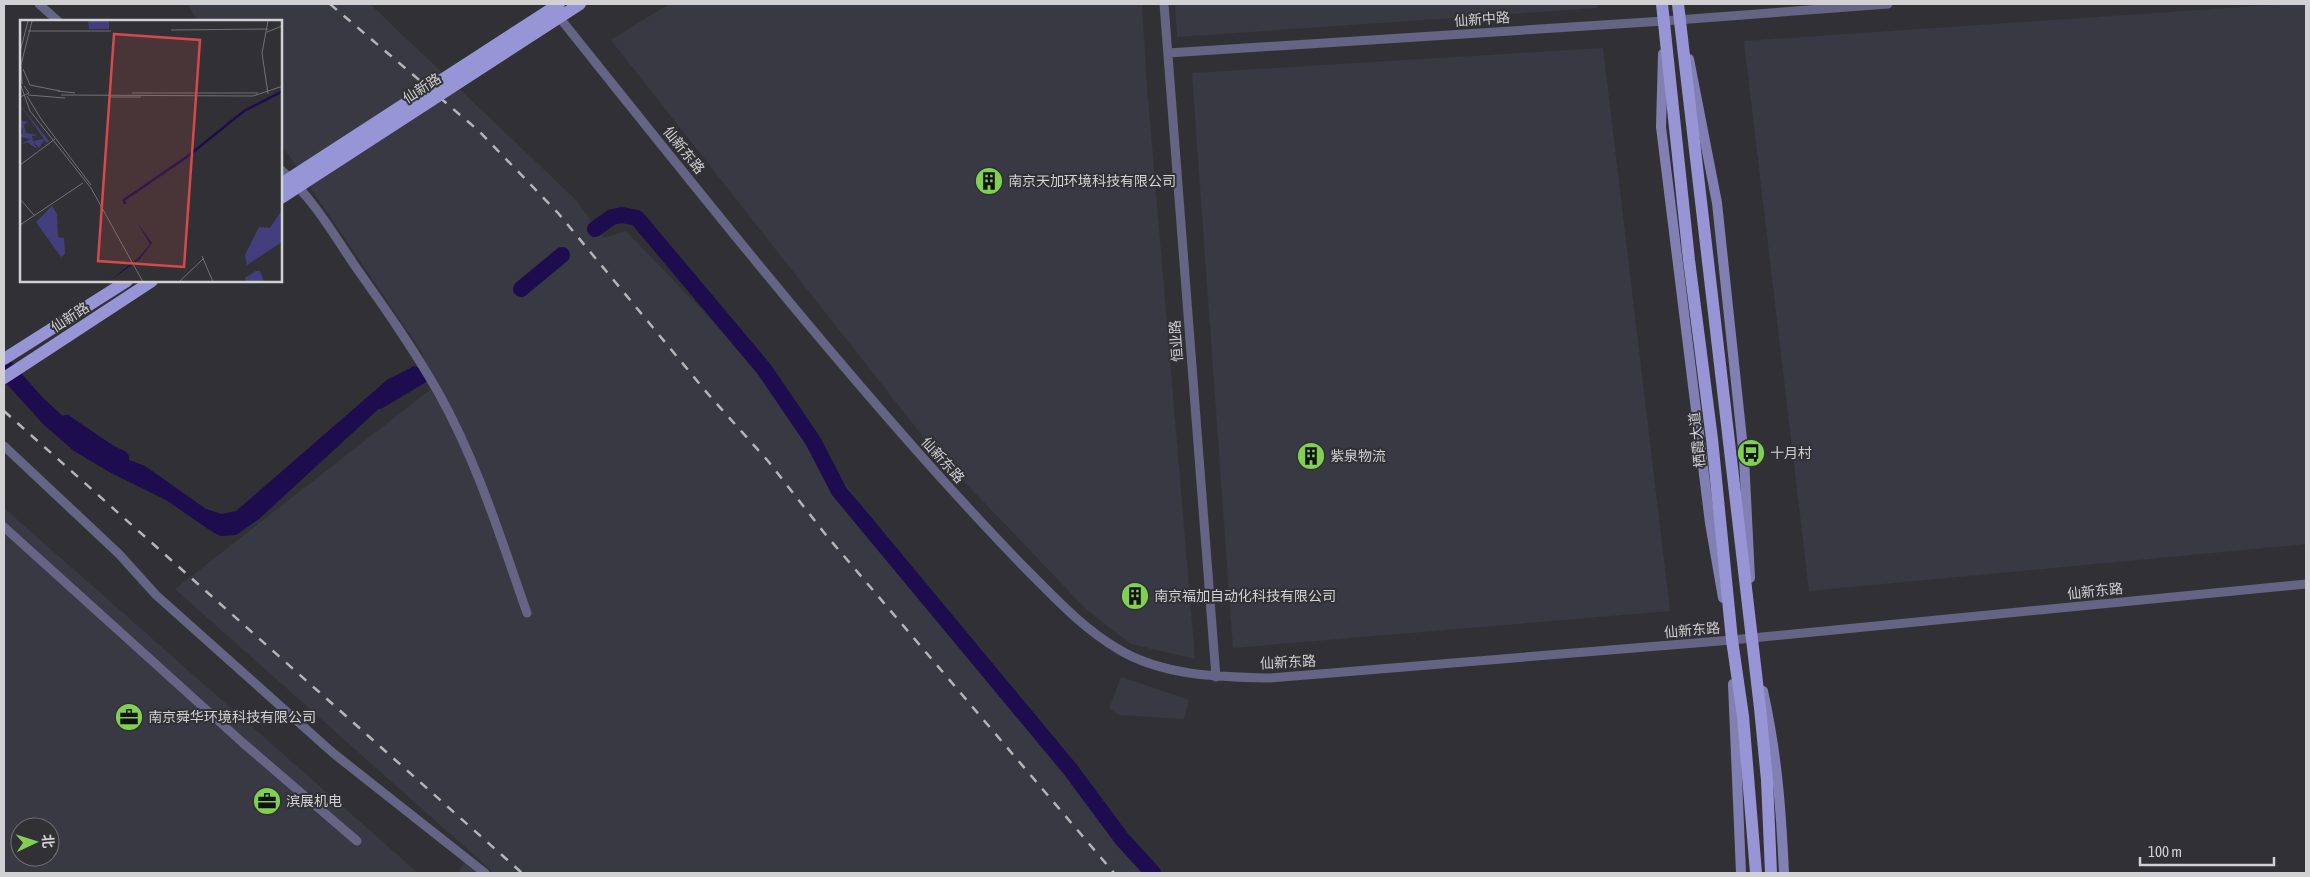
<svg xmlns="http://www.w3.org/2000/svg" width="2310" height="877" font-family="'Asap Condensed','Noto Sans SC',sans-serif">
	<style>
		.built { fill: #393943; fill-rule: evenodd }
		.water { fill: #1d0c4e }
		.lines { fill: none; stroke-linecap: round; stroke-linejoin: round }
		.river { stroke: #1d0c4e; stroke-width: 16 }
		.street { stroke: #656484; stroke-width: 9 }
		.secondary { stroke: #8280b2; stroke-width: 10 }
		.primary { stroke: #9895d6; stroke-width: 12 }
		.rail { stroke: #b5b5b7; stroke-width: 2.5; stroke-dasharray: 9 9; stroke-linecap: butt }
		.primary-bridge { stroke: #9895d6; stroke-width: 12 }
		.labels { text-anchor: middle; stroke-width: 4; stroke-linejoin: round; paint-order: stroke }
		.street-label { font-size: 14px; fill: #d1d1d3; stroke: #313135 }
		.poi-label { font-size: 14px; fill: #d1d1d3; stroke: #313135; text-anchor: start }
		.inset-river { fill: none; stroke: #1d0c4e; stroke-width: 2.5 }
		.inset-road { fill: none; stroke: #717174; stroke-width: 1 }
		.view { fill: #d54a4a; fill-opacity: 0.15; stroke: #d54a4a; stroke-width: 2.5 }
		.inset-edge { fill: none; stroke: #d1d1d3; stroke-width: 2.5 }
	</style>
	<rect width="100%" height="100%" fill="#313135"/>
	<path class="built" d="M 187,4 L 370,4 L 575,199 L 604,238 L 626,231 L 779,390 L 944,622 L 1149,873 L 494,873 L 175,589 L 436,385 L 421,351 L 281,144 L 281,21 L 198,21 Z
		M 669,4 L 1142,4 L 1146,74 L 1195,659 L 1131,644 L 1087,610 L 932,448 L 611,40 Z
		M 1175,4 L 1597,4 L 1597,8 L 1177,37 Z
		M 2287,4 L 2306,4 L 2306,544 L 1809,591 L 1744,41 Z
		M 1603,48 L 1670,611 L 1233,648 L 1192,73 Z
		M 4,508 L 418,873 L 4,873 ZM 20,827 L 50,827 L 50,857 L 20,857 Z
		M 1121,677 L 1189,700 L 1184,719 L 1120,715 L 1109,709 Z
		M 466,858 L 483,873 L 458,873 Z"/>
	<path class="water" d="M 4,353 L 42,397 L 89,440 L 119,456 L 145,466 L 206,509 L 222,514 L 236,511 L 387,380 L 414,366 L 422,369 L 259,519 L 236,535 L 221,536 L 214,533 L 166,500 L 111,473 L 74,451 L 44,425 L 4,381 Z"/>
	<g class="lines">
		<path class="river" d="M 595,229 L 612,217 L 622,215 L 637,218 L 764,369 L 813,441 L 839,491 L 1070,769 L 1122,839 L 1153,873
			M 521,289 L 562,255
			M 379,401 L 421,376
			M 66,423 L 110,453 L 121,458"/>
		<path class="street" d="M 39,4 L 58,21
			M 1164,4 L 1216,677
			M 559,17 C 684,173 808,330 941,478 C 971,511 1000,543 1031,574 C 1058,601 1084,629 1118,649 C 1162,676 1220,677 1270,678 L 1732,640 L 2306,584
			M 1168,53 L 1664,21 L 1888,4
			M 281,170 C 311,196 333,233 355,266 C 384,307 413,348 438,392 C 477,461 501,539 527,613
			M 4,446 L 119,554 L 156,595 L 333,753 L 485,873
			M 4,527 L 243,743 L 357,841"/>
		<path class="secondary" d="M 1663,54 L 1661,127 L 1710,523 L 1723,598
			M 1689,59 L 1717,203 L 1744,458 L 1750,578
			M 1733,684 L 1741,873
			M 1763,691 C 1777,754 1781,809 1784,873"/>
		<path class="primary" d="M 1662,4 L 1689,260 L 1712,439 L 1732,640 L 1743,716 L 1756,873
			M 1678,4 L 1760,708 L 1767,780 L 1771,873
			M 4,359 L 127,281
			M 4,378 L 152,281"/>
		<path class="rail" d="M 330,4 L 479,131 L 558,213 L 708,394 L 768,461 L 826,535 L 1114,873
			M 4,411 L 522,873"/>
		<path class="primary-bridge" d="M 281,184 L 559,4
			M 281,198 L 580,4"/>
	</g>
	<defs>
		<symbol id="building-disc" viewBox="-11 -11 22 22"><circle r="9.5" fill="#80d051" stroke="#313135"/><path d="M-4-6H4V6H1V3H-1V6H-4ZM-2.5-4.3h1.7v1.8h-1.7ZM.8-4.3h1.7v1.8H.8ZM-2.5-1h1.7V.8h-1.7ZM.8-1h1.7V.8H.8Z" fill="#111"/></symbol>
		<symbol id="bus-disc" viewBox="-11 -11 22 22"><circle r="9.5" fill="#80d051" stroke="#313135"/><path d="M-5-6H5V4H4V6H2V4H-2V6H-4V4H-5ZM-3.5-4V0h7V-4ZM-3.5 1.2v1.5H-2V1.2ZM2 1.2v1.5H3.5V1.2Z" fill="#111"/></symbol>
		<symbol id="office-disc" viewBox="-11 -11 22 22"><circle r="9.5" fill="#80d051" stroke="#313135"/><path d="M-6-3h4V-5.5h4V-3h4V5H-6ZM-1-4.5V-3h2v-1.5ZM-6 0V1H6V0Z" fill="#111"/></symbol>
	</defs>
	<g fill-rule="evenodd">
		<use href="#building-disc" x="973" y="165" width="32" height="32"/>
		<use href="#bus-disc" x="1735" y="437" width="32" height="32"/>
		<use href="#building-disc" x="1295" y="440" width="32" height="32"/>
		<use href="#building-disc" x="1119" y="580" width="32" height="32"/>
		<use href="#office-disc" x="113" y="701" width="32" height="32"/>
		<use href="#office-disc" x="251" y="785" width="32" height="32"/>
	</g>
	<g class="labels">
		<g class="street-label">
			<text transform="translate(1482 19) rotate(-4)" y="5">仙新中路</text>
			<text transform="translate(422 88) rotate(-33)" y="5">仙新路</text>
			<text transform="translate(684 150) rotate(51)" y="5">仙新东路</text>
			<text transform="translate(70 317) rotate(-33)" y="5">仙新路</text>
			<text transform="translate(1176 341) rotate(-94)" y="5">恒业路</text>
			<text transform="translate(1697 440) rotate(-96)" y="5">栖霞大道</text>
			<text transform="translate(943 460) rotate(48)" y="5">仙新东路</text>
			<text transform="translate(2095 591) rotate(-6)" y="5">仙新东路</text>
			<text transform="translate(1692 630) rotate(-5)" y="5">仙新东路</text>
			<text transform="translate(1288 662) rotate(-3)" y="5">仙新东路</text>
		</g>
		<g class="poi-label">
			<text x="1008" y="186">南京天加环境科技有限公司</text>
			<text x="1770" y="458">十月村</text>
			<text x="1330" y="461">紫泉物流</text>
			<text x="1154" y="601">南京福加自动化科技有限公司</text>
			<text x="148" y="722">南京舜华环境科技有限公司</text>
			<text x="286" y="806">滨展机电</text>
		</g>
	</g>
	<g transform="translate(20 20)">
		<rect width="262" height="262" fill="#313135"/>
		<path d="M 68,1 L 89,1 L 89,9 L 69,9 ZM 0,85 L 29,121 L 27,123 L 24,120 L 19,128 L 13,121 L 17,129 L 7,122 L 6,123 L 0,124 L 11,119 L 0,117 L 3,113 L 0,100 L 8,102 L 4,105 L 6,113 L 18,115 L 12,116 L 13,121 L 24,119 ZM 32,186 L 37,194 L 38,217 L 44,218 L 45,234 L 41,237 L 16,202 ZM 262,190 L 262,222 L 227,245 L 225,235 L 239,207 L 250,208 ZM 236,251 L 240,251 L 244,262 L 226,262 L 225,258 Z" fill="#453e7e"/>
		<path d="M 117,202 L 132,223 L 120,239 L 88,262 L 118,238 L 130,224 Z" fill="#1d0c4e"/>
		<path class="inset-river" d="M 105,184 L 104,180 L 168,136 L 224,91 L 263,71"/>
		<path class="inset-road" d="M 151,10 L 248,9M 8,11 L 91,11M 247,12 L 262,6M 0,32 L 8,1M 3,49 L 10,65 L 40,71M 0,63 L 10,91 L 71,168 L 123,262M 2,64 L 1,45 L 12,1M 38,71 L 55,73M 112,73 L 238,73M 248,74 L 242,33 L 248,1M 8,75 L 45,78M 41,75 L 233,76 L 263,66M 7,76 L 21,99 L 71,165M 0,77 L 9,73 L 4,66M 91,77 L 121,77M 0,145 L 35,119M 0,179 L 14,195M 0,205 L 63,163M 182,236 L 193,262M 159,262 L 184,238"/>
		<path class="view" d="M 94,14 L 180,20 L 164,247 L 78,241 Z"/>
		<rect width="262" height="262" class="inset-edge"/>
	</g>
	<rect width="2310" height="877" fill="none" stroke="#d1d1d3" stroke-width="10"/>
	<g transform="translate(35 842) rotate(86)"><circle r="24" fill="#313135" stroke="#717174"/>
	<path d="M0-4L9 19L0 12L-9 19Z" fill="#80d051"/>
	<text y="-8" font-size="14" font-weight="bold" text-anchor="middle" fill="#d1d1d3">北</text>
	</g>
	<path d="M2140 857v8h134v-8" fill="none" stroke="#d1d1d3" stroke-width="2.5"/>
	<text x="2148" y="857" font-size="15" fill="#d1d1d3" stroke="#313135" stroke-width="4" paint-order="stroke">100 m</text>
</svg>
